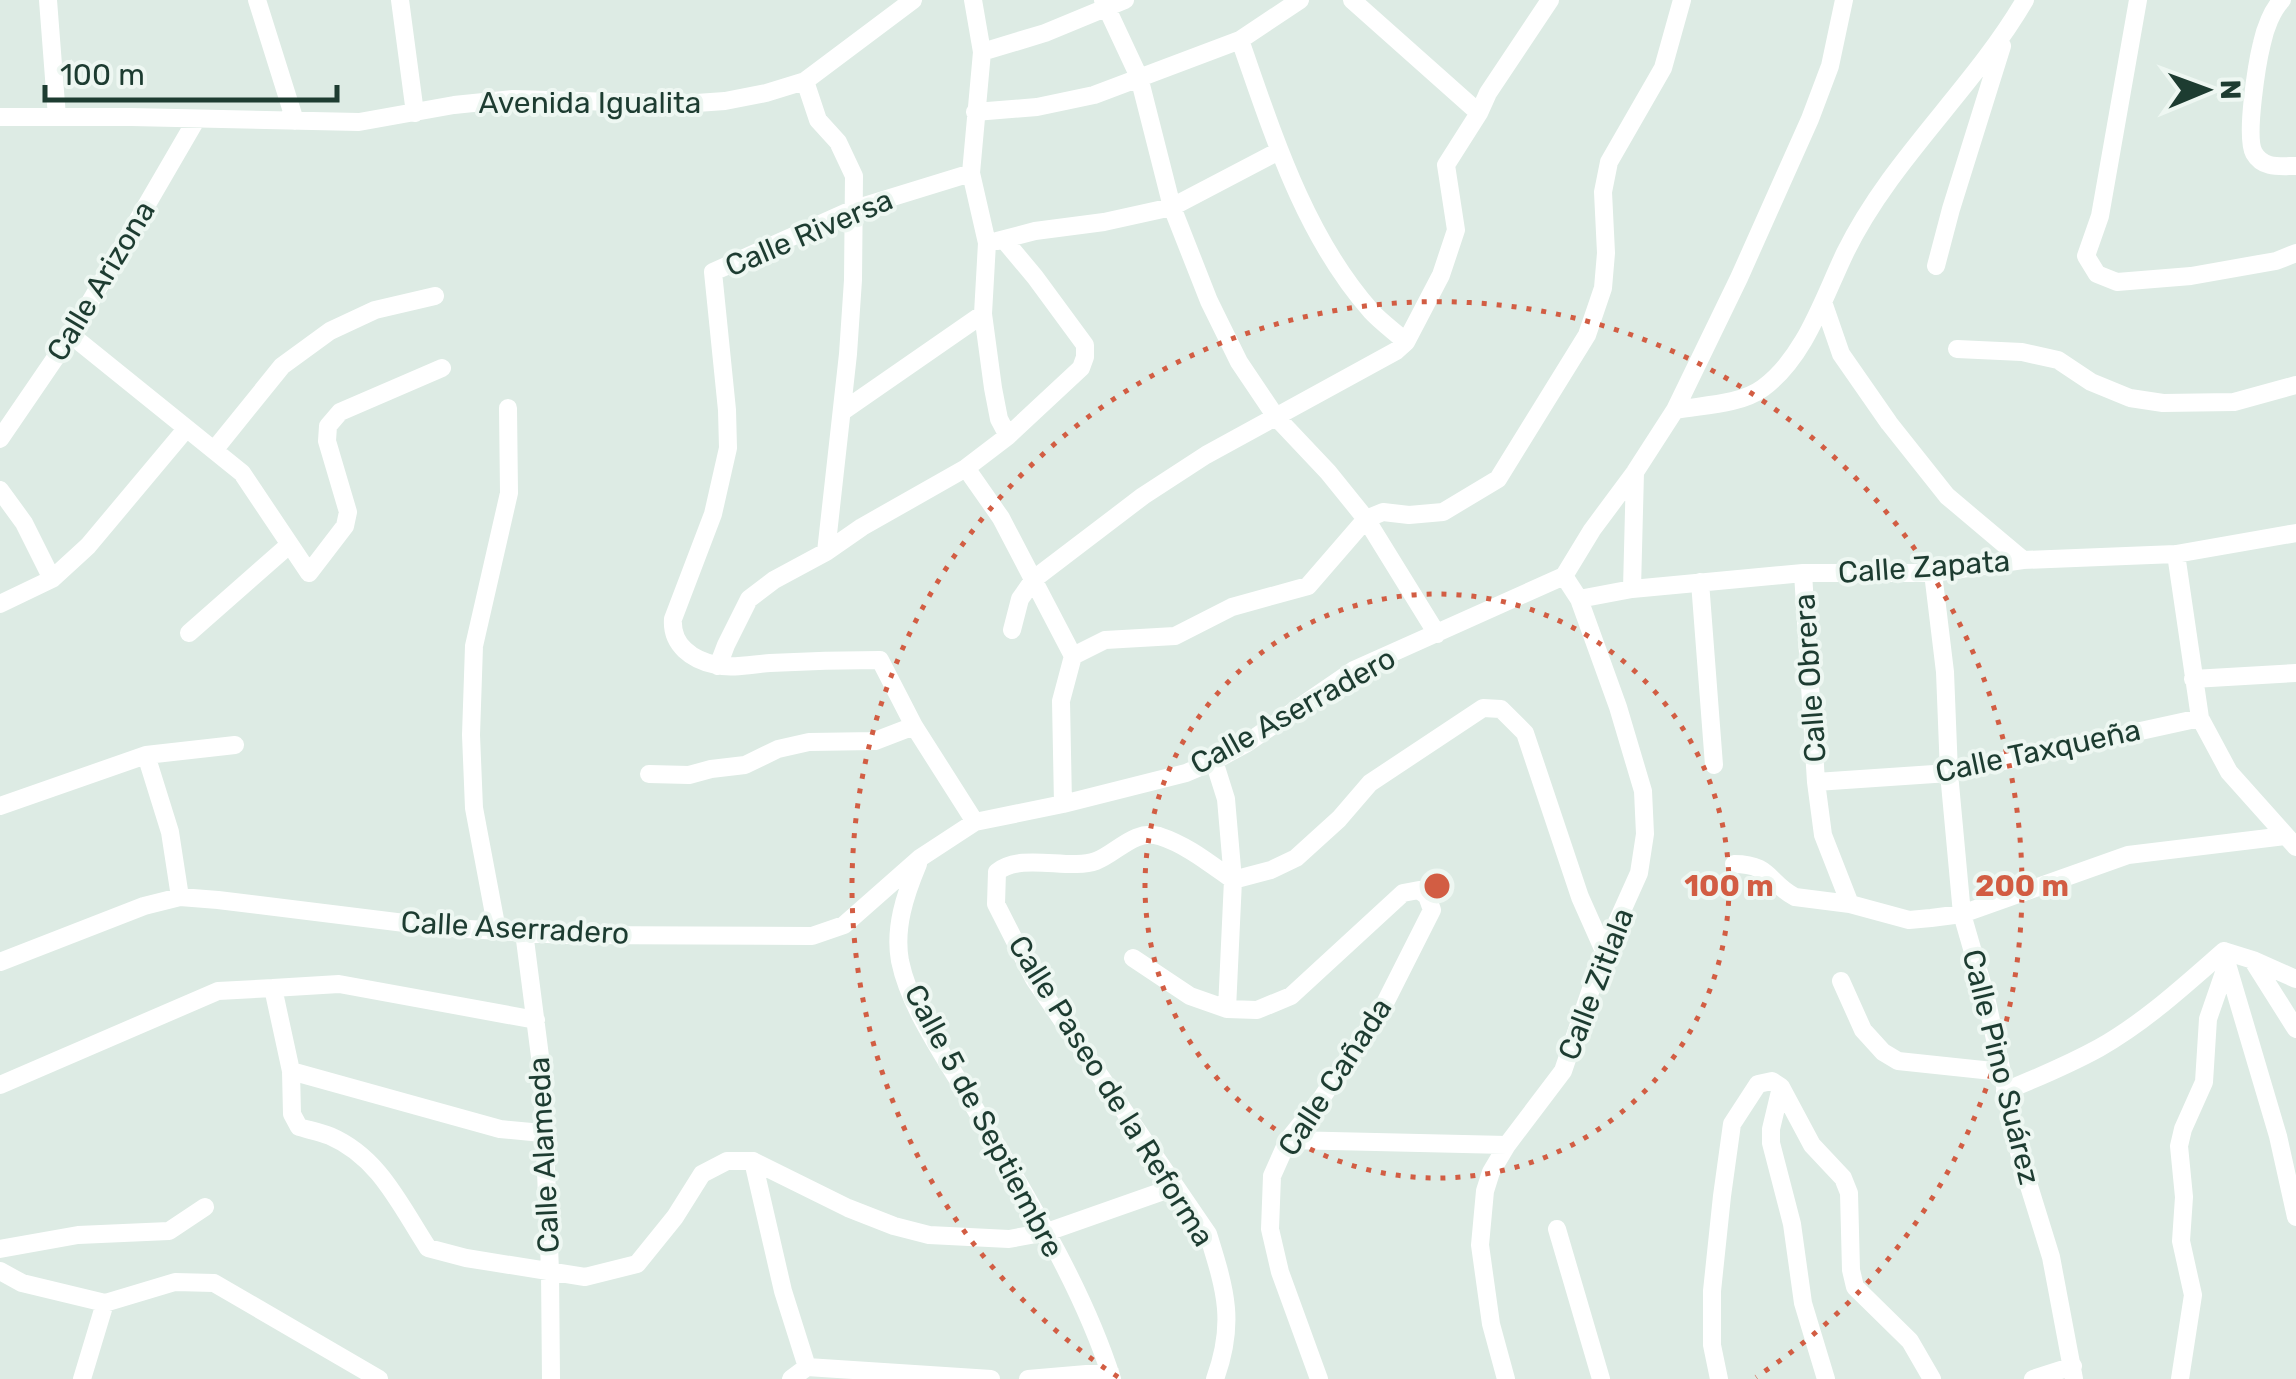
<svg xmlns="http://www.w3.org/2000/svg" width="2296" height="1379" font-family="Rubik,sans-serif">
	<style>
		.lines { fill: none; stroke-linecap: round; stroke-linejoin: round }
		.street { stroke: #fff; stroke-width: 18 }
		.ring { fill: none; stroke: #d25d43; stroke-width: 5; stroke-dasharray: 5 10 }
		.labels { text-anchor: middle; stroke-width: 8; stroke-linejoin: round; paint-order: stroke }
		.street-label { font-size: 30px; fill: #1d3c31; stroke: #eef7f2 }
		.centre { fill: #d25d43; stroke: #eef7f2; stroke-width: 5 }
		.ring-label { font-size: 30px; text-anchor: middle; font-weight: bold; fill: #d25d43; stroke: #eef7f2; stroke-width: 8; stroke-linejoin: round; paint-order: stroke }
	</style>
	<rect width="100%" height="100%" fill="#ddebe4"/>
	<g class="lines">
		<path class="street" d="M 48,0 L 57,117
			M 257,0 L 295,121
			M 400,0 L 415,113
			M 973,0 L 982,52 L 971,173 L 987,243 L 983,314 L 993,388 L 999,419 L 1008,436
			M 1103,0 L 1139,77 L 1172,207 L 1209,301 L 1239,362 L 1276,417 L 1328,472 L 1366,519 L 1437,634
			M 1352,0 L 1479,113
			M 2138,0 L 2100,216 L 2086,256 L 2097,274 L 2117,282 L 2191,276 L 2276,261 L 2296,253
			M 2282,0 C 2272,10 2265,29 2262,43 C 2257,63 2245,137 2254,153 C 2263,169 2280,166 2296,166
			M 1240,40 C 1273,134 1304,235 1371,311 C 1381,322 1395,332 1406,342
			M 982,52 L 1045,33 L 1125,0
			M 805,81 L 818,120 L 838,142 L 854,176 L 853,280 L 848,354 L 826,552
			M 975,112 L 1037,107 L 1094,95 L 1240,40 L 1300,0
			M 0,117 L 131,117 L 359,122 L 454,105 L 513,99 L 682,104 L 725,101 L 766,93 L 805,81 L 913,0
			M 971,173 L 854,209 L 713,272 L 727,410 L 728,448 L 713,514 L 673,619 C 671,645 692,660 716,665 C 732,669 754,664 770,663 C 807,661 843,660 880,660 L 914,726 L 975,822
			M 997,241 L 1035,231 L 1104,222 L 1172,207 L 1279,151
			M 1936,266 L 1951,209 L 2002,46
			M 1823,302 L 1841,354 L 1889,423 L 1947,496 L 2023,560
			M 71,335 L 242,473 L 309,573 L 345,526 L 348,512 L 327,441 L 328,426 L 340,412 L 442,368
			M 1957,349 L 2022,352 L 2058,360 L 2091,382 L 2130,398 L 2163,403 L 2234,402 L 2296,385
			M 1675,410 C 1702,405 1740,405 1763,388 C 1805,357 1823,299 1845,253 C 1891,159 1973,89 2025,0
			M 843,411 L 983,314
			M 0,439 L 71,335 L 196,120
			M 215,449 L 282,366 L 330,331 L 375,310 L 435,296
			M 966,468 L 1001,518 L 1073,656
			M 0,490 L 24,523 L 52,579
			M 2176,554 L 2200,718 L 2229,772 L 2296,847
			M 1803,573 L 1816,782 L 1823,835 L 1850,904
			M 1933,573 L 1945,672 L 1949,773 L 1962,914 L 1986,997 L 2020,1157 L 2051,1257 L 2074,1379
			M 1564,576 L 1579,599 L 1632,589 L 1803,573 L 1933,573 L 2023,560 L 2176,554 L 2296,533
			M 1700,582 L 1714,765
			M 1632,589 L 1635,472
			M 0,604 L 52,579 L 88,546 L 186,429
			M 1012,630 L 1020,599 L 1034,579 L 1143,496 L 1206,455 L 1396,351 L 1406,342 L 1441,275 L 1456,230 L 1446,165 L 1479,113 L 1488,93 L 1550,0
			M 189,633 L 289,545
			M 718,666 L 726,645 L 749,599 L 774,580 L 826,552 L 862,527 L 966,468 L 1008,436 L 1081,368 L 1085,357 L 1085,345 L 1035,277 L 1004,240
			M 2193,679 L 2296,673
			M 146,755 L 170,832 L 180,897
			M 1214,761 L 1226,799 L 1233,880 L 1227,1009
			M 649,774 L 689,775 L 711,769 L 745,765 L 778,749 L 809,742 L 875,741 L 914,726
			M 1816,782 L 1949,773 L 2200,718
			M 1063,804 L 1061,701 L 1073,656 L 1105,640 L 1175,636 L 1232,607 L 1308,586 L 1366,519 L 1383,512 L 1409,515 L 1443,512 L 1498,479 L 1587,335 L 1603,288 L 1606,253 L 1603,192 L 1609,162 L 1663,68 L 1682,0
			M 0,806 L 146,755 L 235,745
			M 918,864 C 905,895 894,928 900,961 C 910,1009 945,1057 969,1098 C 1021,1189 1080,1279 1112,1379
			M 1734,864 C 1771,864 1767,882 1795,897 L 1850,904 L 1909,920 L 1931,918 L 1962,914 L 2128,855 L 2285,836
			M 497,930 L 474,808 L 471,735 L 474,646 L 509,493 L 508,408
			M 524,932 L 542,1072 L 550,1271 L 551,1379
			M 1133,958 L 1190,996 L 1227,1009 L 1257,1010 L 1291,996 L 1403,893 L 1419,890 L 1427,896 L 1432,910 L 1383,1007 L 1321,1099 L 1288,1140 L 1272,1176 L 1270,1229 L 1280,1272 L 1319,1379
			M 2253,961 L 2296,1029
			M 0,962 L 144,906 L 180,897 L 218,900 L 437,927 L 563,935 L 812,936 L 844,925 L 920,858 L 975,822 L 1063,804 L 1186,773 L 1214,761 L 1247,743 L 1354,670 L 1564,576 L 1592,530 L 1635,472 L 1675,410 L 1739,278 L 1810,119 L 1830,66 L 1844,0
			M 2227,964 L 2278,1136 L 2296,1217
			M 1841,981 L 1863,1030 L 1883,1052 L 1898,1061 L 2002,1072
			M 273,988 L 339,984 L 536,1020
			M 291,1071 L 500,1129 L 542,1133
			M 0,1085 L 218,991 L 273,988 L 291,1071 L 292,1114 L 299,1127 C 309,1130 320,1132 330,1136 C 379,1157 400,1205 428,1248 L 466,1258 L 585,1277 L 637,1264 L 675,1217 L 702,1174 L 727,1161 L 753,1161 L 848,1208 L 894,1226 L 929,1235 L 1009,1239 L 1047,1232 L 1175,1187
			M 1781,1087 L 1812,1145 L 1843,1178 L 1849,1193 L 1851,1270 L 1855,1287 L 1910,1341 L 1932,1379
			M 1781,1087 L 1771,1129 L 1771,1143 L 1792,1224 L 1803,1303 L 1826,1379
			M 2005,1091 C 2037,1078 2068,1065 2099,1048 C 2145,1022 2184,986 2224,951 L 2253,960 L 2296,979
			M 1288,1140 L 1507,1145
			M 753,1161 L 783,1291 L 807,1367
			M 1557,1229 L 1601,1379
			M 0,1249 L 78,1235 L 169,1231 L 205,1207
			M 0,1271 L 22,1283 L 105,1303 L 175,1282 L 214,1283 L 379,1379
			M 82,1379 L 105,1303
			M 791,1379 L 807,1367 L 991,1379
			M 1028,1379 L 1110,1372
			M 1215,1379 C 1236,1322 1225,1289 1208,1234 L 1034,979 L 996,904 L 997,872 C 1022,852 1069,871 1096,861 C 1117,853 1134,829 1159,836 C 1187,845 1209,863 1233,880 L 1271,870 L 1296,858 L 1339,819 L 1370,783 L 1483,708 L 1501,709 L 1525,733 L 1580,897 L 1604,951
			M 1506,1379 L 1491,1324 L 1480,1245 L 1485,1191 L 1491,1172 L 1507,1145 L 1563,1071 L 1604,951 L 1639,873 L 1645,834 L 1643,791 L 1618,707 L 1579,599
			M 1719,1379 L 1712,1345 L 1712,1291 L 1722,1196 L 1732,1124 L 1758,1084 L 1772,1081 L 1781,1087
			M 2033,1379 L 2073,1366
			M 2180,1379 L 2193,1295 L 2181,1241 L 2184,1197 L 2179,1146 L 2183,1129 L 2204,1082 L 2208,1019 L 2227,964 L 2224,951"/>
	</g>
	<g class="ring">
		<circle cx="1437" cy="886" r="292"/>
		<path d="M1118 1377A585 585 0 1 1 1756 1377"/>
	</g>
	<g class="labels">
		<g class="street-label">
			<text x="590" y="113">Avenida Igualita</text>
			<text transform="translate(809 233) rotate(-23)" y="10">Calle Riversa</text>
			<text transform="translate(101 281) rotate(-59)" y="10">Calle Arizona</text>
			<text transform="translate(1924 567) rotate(-4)" y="10">Calle Zapata</text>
			<text transform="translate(1810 678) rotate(-94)" y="10">Calle Obrera</text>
			<text transform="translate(1293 711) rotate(-29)" y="10">Calle Aserradero</text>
			<text transform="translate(2038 751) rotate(-12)" y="10">Calle Taxqueña</text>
			<text transform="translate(515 928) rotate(3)" y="10">Calle Aserradero</text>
			<text transform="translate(1596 984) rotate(-69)" y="10">Calle Zitlala</text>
			<text transform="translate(2001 1067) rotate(76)" y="10">Calle Pino Suárez</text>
			<text transform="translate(1335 1077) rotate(-57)" y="10">Calle Cañada</text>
			<text transform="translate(1111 1091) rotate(58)" y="10">Calle Paseo de la Reforma</text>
			<text transform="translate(984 1121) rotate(62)" y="10">Calle 5 de Septiembre</text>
			<text transform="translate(544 1155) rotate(-93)" y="10">Calle Alameda</text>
		</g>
	</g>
	<circle cx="1437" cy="886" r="15" class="centre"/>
	<g class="ring-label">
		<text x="1729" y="896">100 m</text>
		<text x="2022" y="896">200 m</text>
	</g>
	<g transform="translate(2206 90) rotate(89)" stroke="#eef7f2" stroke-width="8" paint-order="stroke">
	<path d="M0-8L18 38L0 25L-18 38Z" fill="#1d3c31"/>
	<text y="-15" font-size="28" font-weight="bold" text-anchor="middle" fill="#1d3c31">N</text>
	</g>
	<path d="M45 85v15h292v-15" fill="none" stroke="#1d3c31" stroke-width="5"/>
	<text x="60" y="85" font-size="30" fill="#1d3c31" stroke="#eef7f2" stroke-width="8" paint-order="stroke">100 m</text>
</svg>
